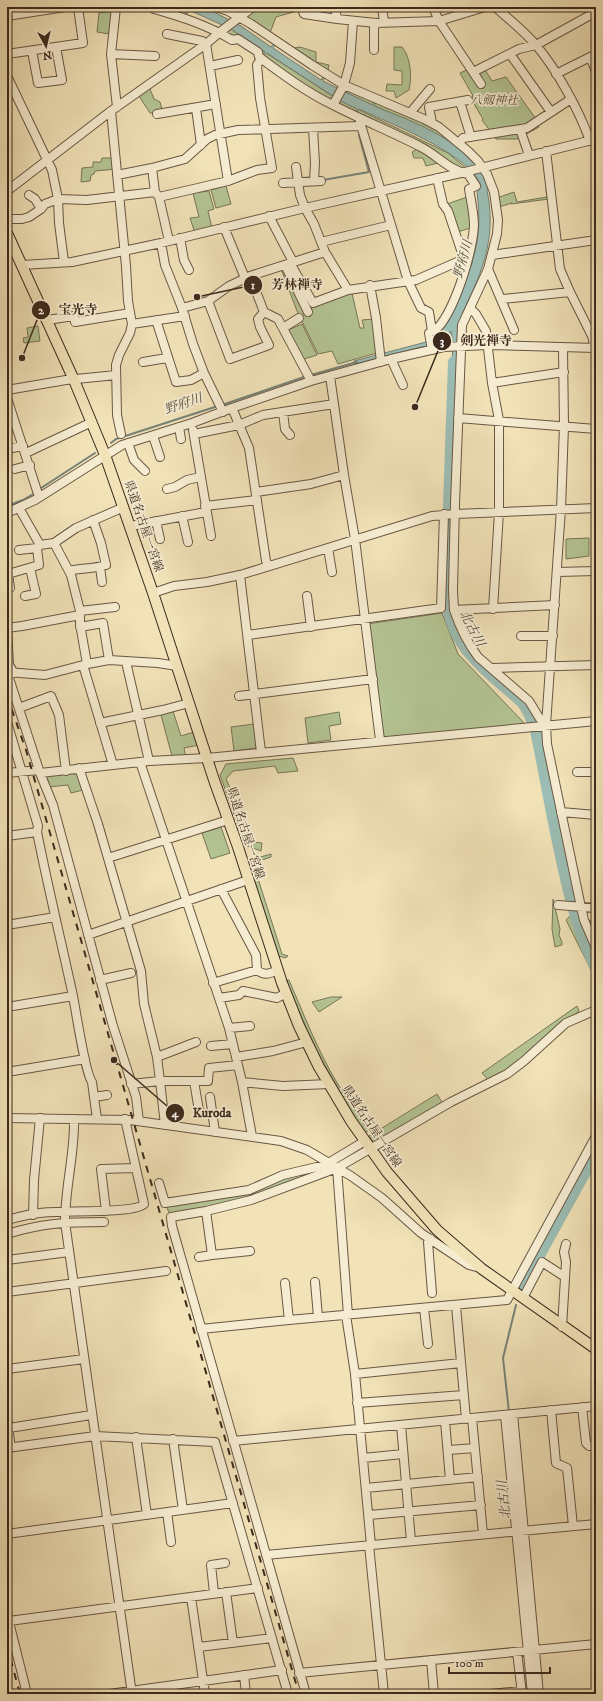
<svg xmlns="http://www.w3.org/2000/svg" width="603" height="1701" font-family="'IM FELL DW Pica','Noto Serif JP',serif">
	<style>
		.green { fill: #b4c493; stroke: #787658 }
		.water { fill: #9cbdb4; stroke: #768277 }
		.lines { fill: none; stroke-linecap: round; stroke-linejoin: round }
		.stream { stroke: #768277; stroke-width: 2 }
		.river { stroke: #9cbdb4; stroke-width: 12 }
		.minor-casing { stroke: #695743; stroke-width: 10 }
		.major-casing { stroke: #3c291c; stroke-width: 12 }
		.minor { stroke: #f6ecd1; stroke-width: 8 }
		.major { stroke: #f1e2b8; stroke-width: 10 }
		.rail { stroke: #3c291c; stroke-width: 2; stroke-dasharray: 7 7; stroke-linecap: butt }
		.labels { text-anchor: middle; stroke-width: 3.5; stroke-linejoin: round; paint-order: stroke }
		.park-label { font-size: 12px; font-style: italic; fill: #5a503a; stroke: #f6ecd1 }
		.street-label { font-size: 12px; fill: #3c291c; stroke: #f6ecd1 }
		.water-label { font-size: 13px; font-style: italic; fill: #544e42; stroke: #f6ecd1 }
		.leader { fill: none; stroke: #3c291c; stroke-width: 1.5 }
		.callout-dot { fill: #3c291c; stroke: #f6ecd1; stroke-width: 1.5 }
		.mark-label { font-size: 12px; text-anchor: middle; font-weight: bold; fill: #fff }
		.callout-label { font-size: 13px; text-anchor: middle; font-weight: bold; fill: #3c291c; stroke: #f6ecd1; stroke-width: 3.5; stroke-linejoin: round; paint-order: stroke }
	</style>
	<rect width="100%" height="100%" fill="#f1e2b8"/>
	<filter id="stains"><feTurbulence type="fractalNoise" baseFrequency=".005" numOctaves="4"/><feColorMatrix values="0 0 0 0 .2 0 0 0 0 .09 0 0 0 0 .02 0 0 0 .5 -.17"/></filter>
	<radialGradient id="worn" r=".72"><stop offset=".6" stop-color="#630" stop-opacity="0"/><stop offset="1" stop-color="#630" stop-opacity=".3"/></radialGradient>
	<path class="green" d="M 260,7 L 297,7 L 297,11 L 276,17 L 270,33 L 245,18 Z
		M 112,11 L 109,34 L 97,32 L 99,13 Z
		M 231,29 L 265,52 L 262,57 L 263,58 L 266,53 L 334,97 L 332,100 L 328,102 L 225,34 Z
		M 300,47 L 316,52 L 316,62 L 329,65 L 328,70 L 296,54 L 294,48 Z
		M 394,47 L 402,47 C 411,58 412,76 409,90 L 396,98 L 394,91 L 386,91 L 387,84 L 402,85 L 402,71 L 394,70 Z
		M 476,66 L 478,71 L 484,68 L 492,81 L 506,77 L 536,119 L 526,125 L 508,128 L 508,130 L 527,128 L 536,122 L 539,127 L 517,139 L 496,139 L 482,120 L 483,119 L 471,99 L 473,96 L 460,73 Z
		M 150,89 L 154,99 L 160,102 L 163,113 L 150,113 L 137,93 Z
		M 348,89 C 383,105 445,127 468,156 L 438,136 L 395,115 L 343,92 L 344,90 Z
		M 339,100 L 448,153 L 466,168 L 459,172 L 436,157 L 438,163 L 426,166 L 423,158 L 414,158 L 412,152 L 421,147 L 338,106 Z
		M 102,158 L 115,158 L 116,169 L 95,171 L 94,174 L 91,175 L 90,181 L 81,182 L 82,168 L 93,167 L 93,162 L 101,162 Z
		M 226,186 L 231,204 L 216,208 L 211,190 Z
		M 546,190 L 548,190 L 549,199 L 511,204 L 512,203 L 499,207 L 497,198 L 514,192 L 517,202 L 547,197 Z
		M 209,191 L 214,209 L 208,211 L 212,228 L 195,233 L 190,218 L 199,217 L 193,193 Z
		M 467,197 L 471,210 L 470,228 L 455,233 L 447,204 Z
		M 280,266 L 313,302 L 351,289 L 360,328 L 364,328 L 362,320 L 373,319 L 377,353 L 338,364 L 332,351 L 318,354 L 297,311 Z
		M 302,324 L 317,355 L 301,360 L 288,330 Z
		M 38,326 L 40,341 L 24,343 L 23,338 L 28,337 L 27,328 Z
		M 451,331 L 453,344 L 434,345 L 438,344 Z
		M 589,538 L 589,556 L 566,559 L 566,539 Z
		M 442,613 L 458,654 L 528,727 L 380,740 L 367,624 Z
		M 173,711 L 181,736 L 194,732 L 199,745 L 184,748 L 186,759 L 173,760 L 161,715 Z
		M 339,712 L 341,724 L 329,726 L 331,740 L 308,743 L 305,718 Z
		M 254,724 L 256,748 L 234,751 L 231,727 Z
		M 293,758 L 298,771 L 278,773 L 275,766 L 233,771 L 226,779 L 254,842 L 262,843 L 261,851 L 245,845 L 220,775 L 226,764 Z
		M 78,768 L 83,790 L 71,793 L 68,785 L 48,787 L 44,773 Z
		M 221,827 L 230,853 L 211,859 L 202,833 Z
		M 271,854 L 271,857 L 253,863 L 282,954 L 288,956 L 285,958 L 279,956 L 249,865 L 250,860 Z
		M 553,899 L 560,929 L 559,935 L 562,942 L 562,945 L 555,947 L 552,929 Z
		M 570,916 L 596,974 L 594,976 L 566,920 Z
		M 586,920 L 596,921 L 596,942 Z
		M 286,980 L 289,980 C 304,1015 317,1049 336,1081 C 346,1098 358,1113 368,1131 L 364,1133 L 314,1047 Z
		M 331,997 L 342,997 L 319,1012 L 312,1002 Z
		M 577,1006 L 579,1011 L 524,1061 L 491,1083 L 482,1073 Z
		M 437,1094 L 443,1104 L 376,1146 L 369,1136 Z
		M 337,1168 L 296,1184 L 171,1217 L 165,1203 L 249,1190 L 283,1175 Z"/>
	<path class="water" d="M 178,7 L 204,7 L 241,26 L 271,47 L 275,42 L 276,43 L 273,48 L 321,80 L 324,75 L 325,76 L 323,81 L 372,105 L 374,101 L 375,102 L 374,106 C 416,123 472,142 489,188 L 487,190 C 496,234 485,266 466,305 L 468,307 L 465,307 L 458,326 L 457,377 L 451,377 L 453,344 L 451,331 L 438,344 L 434,345 L 421,347 L 355,364 L 354,361 L 430,341 L 443,328 L 454,309 L 473,261 L 469,260 L 469,258 L 473,259 C 480,235 480,217 477,192 L 481,187 C 473,155 389,123 359,109 L 356,114 L 357,109 L 339,100 L 267,53 L 263,58 L 262,57 L 265,52 L 231,29 L 189,10 L 187,14 L 185,14 L 187,9 Z"/>
	<g class="lines">
		<path class="stream" d="M 323,180 L 369,172 L 359,135
			M 311,375 L 357,362
			M 222,405 L 307,376
			M 111,443 L 116,439 L 218,406
			M 38,490 L 95,453
			M 7,506 L 23,500 L 35,493
			M 509,1412 L 503,1358 L 516,1305"/>
		<path class="river" d="M 454,362 L 446,592 C 449,635 469,656 499,682 C 507,689 516,696 523,703 C 529,711 533,722 536,731 C 544,768 550,805 558,842 C 567,885 576,928 596,968
			M 522,1290 L 526,1279 L 596,1152"/>
		<defs>
			<path id="minor" d="M 116,7 L 111,54 L 117,107
				M 216,7 L 228,11 L 251,24 L 312,65 L 344,85 L 424,119 L 439,127 L 468,151 L 478,161 L 487,174 L 494,192 L 498,220 L 497,234 L 488,269 L 462,325 L 455,503 L 453,591 L 454,610 L 555,605
				M 301,7 L 304,14 L 337,19
				M 335,7 L 337,19 L 376,23 L 439,21 L 485,7
				M 382,7 L 384,22
				M 433,7 L 439,21 L 481,84
				M 495,7 C 509,19 524,31 536,45 C 557,70 579,110 590,141
				M 154,9 C 182,17 207,25 232,40 L 238,39 L 258,52 L 259,57 C 282,74 306,92 333,105 C 362,120 392,132 421,147 C 437,155 450,171 468,174 L 476,186 L 469,189 C 471,201 474,213 474,226 C 472,253 457,302 441,324 C 438,328 433,331 429,333 L 432,350
				M 7,16 L 65,7
				M 167,34 L 202,41 L 206,44 L 228,181
				M 374,50 L 374,28 L 376,23
				M 32,51 L 38,83 L 62,80 L 56,47
				M 7,54 L 83,43 L 78,7 L 76,7
				M 111,54 L 155,56
				M 510,54 L 551,112
				M 590,57 L 596,71
				M 210,66 L 238,60
				M 473,72 L 519,49 L 536,45 L 596,12
				M 556,74 L 596,54
				M 7,76 L 52,170 L 58,199 L 59,223 L 64,262
				M 460,102 L 471,137
				M 333,105 L 344,85 L 350,63 L 353,21
				M 196,108 L 201,145
				M 111,111 L 126,266 L 128,301 L 132,324 L 130,333 L 119,355 L 116,365 L 117,415 L 121,434
				M 410,113 L 430,89
				M 157,114 L 216,104
				M 360,122 L 408,281 L 421,308 L 429,312 L 432,331
				M 432,123 L 429,107 L 468,100
				M 313,128 L 315,163 L 314,181
				M 520,129 L 529,155
				M 459,143 L 463,138 L 527,128 L 571,99
				M 546,151 L 560,269 L 570,292 L 592,336 L 595,348
				M 296,167 L 300,195 L 305,208 L 314,224 L 325,252 L 348,290 L 416,280 L 464,259 L 467,259
				M 152,168 L 155,192
				M 117,175 L 152,168 L 185,159 L 207,139 L 215,135 L 238,130 L 361,126
				M 437,178 L 443,204 L 448,211 L 464,259
				M 283,183 L 321,181
				M 7,191 L 111,111 L 206,44 L 220,32 L 253,7
				M 29,195 L 35,199 L 41,209
				M 159,197 L 228,181 L 257,170 L 272,168 L 260,98 L 257,65 L 261,58
				M 269,216 L 293,262
				M 7,219 L 22,219 L 29,217 L 41,209 L 45,204 L 58,199 L 87,200 L 155,192 L 159,197 L 169,241
				M 224,227 L 245,278
				M 180,238 L 184,260 L 189,270
				M 321,242 L 391,225
				M 161,243 L 165,265 L 182,308 L 193,344 L 204,373 L 223,412
				M 492,255 L 596,240
				M 290,263 L 313,303 L 348,290
				M 22,265 L 72,262 L 161,243 L 305,208 L 461,173 L 596,139
				M 285,265 L 308,312
				M 488,269 L 514,330
				M 250,276 L 264,312 L 278,319 L 311,381
				M 370,285 L 376,318 L 381,362
				M 503,299 L 570,292
				M 208,301 L 230,359 L 269,345 L 260,327 L 258,319 L 264,312
				M 182,308 L 208,301 L 229,286 L 250,276 L 325,252
				M 471,309 L 476,314 L 486,331 L 492,383 L 499,420 L 499,512 L 493,609
				M 47,320 L 74,316 L 75,322 L 130,313
				M 156,320 L 176,382 L 191,380 L 204,373
				M 132,324 L 185,316
				M 283,328 L 299,318
				M 563,348 L 564,426 L 561,509 L 546,725 L 547,744 L 581,907 L 584,920 L 596,948
				M 391,359 L 403,385
				M 143,362 L 167,358
				M 330,376 L 344,475 L 355,539 L 380,740
				M 492,383 L 564,372
				M 7,390 L 66,380 L 116,375
				M 7,398 L 39,497
				M 232,408 L 249,448 L 266,561 L 269,566
				M 283,412 L 285,429 L 290,435
				M 458,418 L 596,429
				M 179,427 L 181,439
				M 193,430 L 211,536
				M 194,434 L 239,425 L 263,415 L 334,404
				M 153,436 L 160,457
				M 128,443 L 134,460 L 145,471
				M 12,448 L 23,446
				M 26,453 L 92,422
				M 15,469 L 30,465
				M 167,489 L 175,487 L 187,480 L 200,477
				M 256,492 L 311,484 L 344,475
				M 205,506 L 257,500
				M 19,508 L 40,545 L 54,543 L 76,528 L 124,507
				M 7,513 L 35,500 L 122,445 L 192,423 L 232,408 L 311,381 L 391,359 L 444,347 L 488,345 L 596,348
				M 182,516 L 188,542
				M 156,521 L 160,539
				M 131,526 L 206,512
				M 54,543 L 71,575 L 80,611 L 80,624 L 87,664
				M 328,548 L 332,572
				M 19,550 L 37,548
				M 100,567 L 102,582
				M 69,571 C 81,568 93,569 106,565 L 101,543 L 93,520
				M 557,572 L 596,571
				M 240,575 L 261,752
				M 10,588 L 8,574 L 39,565 L 37,548 L 40,545
				M 153,593 L 174,586 L 207,582 L 240,575 L 432,516 L 456,514 L 596,508
				M 25,596 L 36,594 L 30,568
				M 307,596 L 311,627
				M 454,610 C 460,628 467,642 478,657 L 529,701 L 540,719
				M 80,611 L 115,607
				M 80,627 L 103,623 L 109,660
				M 7,628 L 22,626 L 80,615
				M 7,628 L 9,665 L 14,673
				M 248,635 L 441,608 L 444,514
				M 521,636 L 553,636
				M 126,662 L 149,761
				M 83,665 L 113,765
				M 492,668 L 596,665
				M 7,672 L 40,773 L 53,805 L 113,1026 L 136,1097 L 139,1121
				M 7,672 L 45,675 L 87,664 L 109,660 L 158,663 L 177,666
				M 239,696 L 373,679
				M 19,708 L 51,696 L 59,715 L 66,771
				M 7,722 L 38,826 L 37,832 C 48,887 61,941 73,996 C 76,1011 85,1073 92,1082 L 97,1119
				M 100,723 L 163,710 L 189,703
				M 140,762 L 229,1028 L 242,1082 L 252,1136
				M 79,768 L 98,824 L 141,971 L 144,1004 L 157,1057 L 160,1081 L 208,1081 L 209,1068 L 238,1065
				M 577,772 L 596,772
				M 7,773 L 39,770
				M 40,773 L 149,761 L 207,758 L 596,721
				M 561,812 L 596,815
				M 7,836 L 37,832
				M 108,858 L 228,820
				M 221,889 L 256,955 L 257,970
				M 558,905 L 596,908
				M 7,925 L 55,917
				M 88,935 L 248,880
				M 100,980 L 131,973
				M 213,983 L 257,970 C 264,976 269,974 278,970
				M 219,998 L 239,995 L 243,991 L 277,998 L 286,993
				M 7,1007 L 73,996
				M 229,1028 L 250,1026
				M 211,1046 L 233,1044
				M 157,1057 L 196,1042
				M 236,1057 L 273,1051 L 307,1042
				M 7,1070 L 13,1071 L 85,1059
				M 194,1081 L 199,1111
				M 242,1082 L 283,1086 L 329,1084
				M 131,1084 L 160,1081 L 165,1125
				M 94,1097 L 107,1095
				M 210,1097 L 215,1132
				M 7,1118 L 130,1120 L 281,1141 L 307,1150 L 351,1176 L 382,1198 L 421,1233 L 469,1265 L 480,1268
				M 74,1119 C 75,1153 65,1187 65,1222 L 132,1694
				M 7,1167 L 7,1173
				M 337,1168 L 348,1315
				M 159,1183 L 165,1203 L 249,1190 L 283,1175 L 325,1165 L 365,1141
				M 106,1211 L 101,1169 L 136,1168
				M 206,1211 L 212,1255 L 250,1251
				M 33,1215 L 34,1180 L 40,1118
				M 7,1220 C 18,1217 29,1214 40,1213 C 59,1210 136,1214 144,1204 L 125,1119
				M 7,1234 C 43,1223 66,1222 104,1222
				M 431,1239 L 428,1242 L 432,1293
				M 199,1257 L 212,1255
				M 7,1260 L 69,1252
				M 315,1282 L 318,1317
				M 285,1283 L 289,1320 L 507,1300 L 596,1136
				M 7,1292 L 166,1271
				M 523,1298 L 542,1262 L 565,1277
				M 456,1306 L 466,1419
				M 424,1308 L 428,1344
				M 346,1315 L 355,1374 L 371,1545
				M 562,1327 L 566,1262 L 564,1252 L 566,1244
				M 201,1329 L 289,1320
				M 7,1369 L 84,1359
				M 355,1374 L 461,1363
				M 357,1403 L 464,1395
				M 582,1407 L 586,1443 L 589,1446 L 595,1446 L 596,1445
				M 551,1410 L 556,1463 L 567,1468 L 573,1526
				M 513,1414 L 539,1694
				M 505,1415 L 532,1694
				M 472,1418 L 483,1534
				M 7,1419 L 11,1448
				M 445,1421 L 450,1480
				M 401,1425 L 411,1541
				M 9,1428 L 91,1415
				M 136,1437 L 147,1515
				M 173,1439 L 183,1510
				M 233,1441 L 596,1406
				M 7,1448 L 95,1436 L 215,1442 L 288,1694
				M 449,1450 L 475,1448
				M 363,1458 L 403,1454
				M 366,1488 L 478,1477
				M 167,1512 L 171,1542
				M 369,1515 L 481,1505
				M 7,1534 L 233,1503
				M 369,1545 L 384,1694
				M 266,1555 L 596,1524
				M 226,1592 L 233,1643
				M 214,1593 L 211,1565 L 225,1563
				M 191,1597 L 205,1694
				M 7,1614 L 27,1694
				M 9,1621 L 258,1588
				M 199,1647 L 272,1638
				M 517,1652 L 522,1694
				M 431,1660 L 434,1694
				M 299,1673 L 596,1644
				M 244,1675 L 246,1694
				M 109,1694 L 282,1670
				M 306,1694 L 172,1226 L 171,1217 L 206,1211 L 251,1200 L 337,1168 L 451,1102 L 507,1074 L 524,1061 L 566,1023 L 596,1010
				M 490,1694 L 522,1691"/>
			<path id="major" d="M 7,233 L 74,380 L 105,455 L 153,593 L 214,780 L 238,847 L 282,983 L 299,1026 L 319,1067 L 351,1121 L 387,1172 L 437,1230 L 482,1269 L 596,1349"/>
		</defs>
		<use href="#minor" class="minor-casing"/>
		<use href="#major" class="major-casing"/>
		<use href="#minor" class="minor"/>
		<use href="#major" class="major"/>
		<path class="rail" d="M 7,696 L 26,750 L 299,1694
			M 7,1646 L 20,1694"/>
	</g>
	<g class="labels">
		<g class="park-label">
			<text x="494" y="104">八剱神社</text>
		</g>
		<g class="street-label">
			<text transform="translate(144 526) rotate(71)" y="4">県道名古屋一宮線</text>
			<text transform="translate(246 833) rotate(72)" y="4">県道名古屋一宮線</text>
			<text transform="translate(372 1126) rotate(56)" y="4">県道名古屋一宮線</text>
		</g>
		<g class="water-label">
			<text transform="translate(462 259) rotate(-74)" y="5">野府川</text>
			<text transform="translate(183 403) rotate(-19)" y="5">野府川</text>
			<text transform="translate(473 628) rotate(62)" y="5">北古川</text>
			<text transform="translate(503 1500) rotate(-96)" y="5">北古川</text>
		</g>
	</g>
	<path class="leader" d="M197 297L253 285M22 358L41 310M415 407L442 341M114 1060L175 1113"/>
	<g class="callout-dot">
		<circle cx="197" cy="297" r="4"/>
		<circle cx="22" cy="358" r="4"/>
		<circle cx="415" cy="407" r="4"/>
		<circle cx="114" cy="1060" r="4"/>
		<circle cx="253" cy="285" r="10"/>
		<circle cx="41" cy="310" r="10"/>
		<circle cx="442" cy="341" r="10"/>
		<circle cx="175" cy="1113" r="10"/>
	</g>
	<g class="mark-label">
		<text x="253" y="289">1</text>
		<text x="41" y="314">2</text>
		<text x="442" y="345">3</text>
		<text x="175" y="1117">4</text>
	</g>
	<g class="callout-label">
		<text x="297" y="289">芳林禅寺</text>
		<text x="78" y="314">宝光寺</text>
		<text x="486" y="345">剣光禅寺</text>
		<text x="212" y="1117">Kuroda</text>
	</g>
	<rect width="603" height="1701" fill="none" stroke="#f1e2b8" stroke-width="24"/>
	<rect x="8" y="8" width="587" height="1685" fill="none" stroke="#3c291c" stroke-width="2"/>
	<rect x="12" y="12" width="579" height="1677" fill="none" stroke="#3c291c"/>
	<g transform="translate(46 46) rotate(172)" stroke="#f6ecd1" stroke-width="3" paint-order="stroke">
	<path d="M0-3L7 15L0 10L-7 15Z" fill="#3c291c"/>
	<text y="-6" font-size="11" font-weight="bold" text-anchor="middle" fill="#3c291c">N</text>
	</g>
	<path d="M449 1667v6h101v-6" fill="none" stroke="#3c291c" stroke-width="2"/>
	<text x="455" y="1667" font-size="12" fill="#3c291c" stroke="#f6ecd1" stroke-width="3" paint-order="stroke">100 m</text>
	<rect width="100%" height="100%" filter="url(#stains)"/>
	<rect width="100%" height="100%" fill="url(#worn)"/>
</svg>
